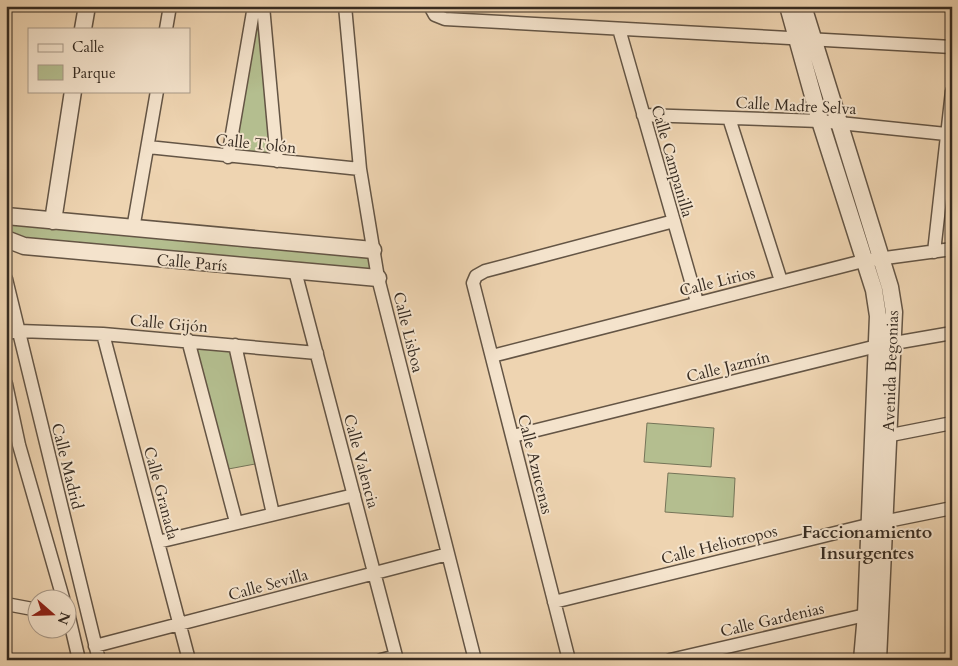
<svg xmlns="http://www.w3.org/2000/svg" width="958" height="666" font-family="Cardo,serif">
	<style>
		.green { fill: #b4be8f; stroke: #757458 }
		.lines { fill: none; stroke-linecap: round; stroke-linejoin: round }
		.minor-casing { stroke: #645545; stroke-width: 15 }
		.tertiary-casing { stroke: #645545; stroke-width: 19 }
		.minor { stroke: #f4e3cc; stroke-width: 12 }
		.tertiary { stroke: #f4e3cc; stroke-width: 16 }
		.labels { text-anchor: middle; stroke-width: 4; stroke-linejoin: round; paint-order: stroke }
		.street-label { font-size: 16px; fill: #362b21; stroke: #f4e3cc }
		.neighbourhood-label { font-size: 18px; font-weight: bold; fill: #362b21; stroke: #f4e3cc }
	</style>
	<rect width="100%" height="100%" fill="#eed4b1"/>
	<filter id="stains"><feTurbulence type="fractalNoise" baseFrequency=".004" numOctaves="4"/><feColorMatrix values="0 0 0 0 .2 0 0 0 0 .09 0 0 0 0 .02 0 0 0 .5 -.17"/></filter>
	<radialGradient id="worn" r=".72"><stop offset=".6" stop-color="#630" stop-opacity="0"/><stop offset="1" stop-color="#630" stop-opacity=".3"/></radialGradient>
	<path class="green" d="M 259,7 L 273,157 L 235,154 Z
		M 6,221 L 373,250 L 378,278 L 9,240 Z
		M 189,342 L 234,346 L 257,451 L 255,464 L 223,470 Z
		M 647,423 L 714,428 L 711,467 L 644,462 Z
		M 668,473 L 735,478 L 733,517 L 665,512 Z"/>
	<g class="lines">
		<defs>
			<path id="minor" d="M 263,6 L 277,161
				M 345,6 L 360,169 L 378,278 L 475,660
				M 430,6 L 435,15 L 445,19 L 952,47
				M 166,29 L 170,6
				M 619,29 L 697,302
				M 643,115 L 820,121 L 946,134
				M 729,118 L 781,281
				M 148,147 L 360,169
				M 228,157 L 254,6
				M 133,229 L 157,91
				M 934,252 L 952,91
				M 295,271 L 397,660
				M 6,279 L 99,660
				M 6,333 L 19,331 L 103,334 L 317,353
				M 103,334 L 189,660
				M 188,340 L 236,522
				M 235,345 L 273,514
				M 492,356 L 863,261 L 952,249
				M 6,384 L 19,445 L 63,598
				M 513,436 L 877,346 L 952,333
				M 881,437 L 952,423
				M 158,542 L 354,495
				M 554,602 L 868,525 L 952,508
				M 6,604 L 38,610
				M 68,613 L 79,660
				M 95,646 L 448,554
				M 381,660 L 396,656
				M 569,660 L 473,283 L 476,276 L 485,271 L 674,221
				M 670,660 L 874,613"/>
			<path id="tertiary" d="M 788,6 L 820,121 L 874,290 L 878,316 L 866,614 L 862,660
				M 803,6 L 890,287 L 894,312 L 878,660
				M 83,29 L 87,6
				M 6,216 L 373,250
				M 53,221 L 73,91
				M 6,239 L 24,246 L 378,278"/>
		</defs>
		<use href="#minor" class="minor-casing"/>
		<use href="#tertiary" class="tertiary-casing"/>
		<use href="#minor" class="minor"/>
		<use href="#tertiary" class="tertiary"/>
	</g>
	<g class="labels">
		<g class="street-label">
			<text transform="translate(796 105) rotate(3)" y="6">Calle Madre Selva</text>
			<text transform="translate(256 143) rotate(6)" y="6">Calle Tolón</text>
			<text transform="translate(673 161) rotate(74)" y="6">Calle Campanilla</text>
			<text transform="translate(192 262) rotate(5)" y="6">Calle París</text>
			<text transform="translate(717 281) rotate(-14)" y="6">Calle Lirios</text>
			<text transform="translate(169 323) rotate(5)" y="6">Calle Gijón</text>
			<text transform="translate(409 332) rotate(76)" y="6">Calle Lisboa</text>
			<text transform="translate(728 366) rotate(-14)" y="6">Calle Jazmín</text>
			<text transform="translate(890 371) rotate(-88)" y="6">Avenida Begonias</text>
			<text transform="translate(362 461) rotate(75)" y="6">Calle Valencia</text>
			<text transform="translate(536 464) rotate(76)" y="6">Calle Azucenas</text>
			<text transform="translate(68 466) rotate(76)" y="6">Calle Madrid</text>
			<text transform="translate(162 493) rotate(75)" y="6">Calle Granada</text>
			<text transform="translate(719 544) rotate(-14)" y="6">Calle Heliotropos</text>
			<text transform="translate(268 584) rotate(-15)" y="6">Calle Sevilla</text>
			<text transform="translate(772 619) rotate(-13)" y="6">Calle Gardenias</text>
		</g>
		<g class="neighbourhood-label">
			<text x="867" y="538">Faccionamiento<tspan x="867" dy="21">Insurgentes</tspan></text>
		</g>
	</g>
	<rect width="958" height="666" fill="none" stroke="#eed4b1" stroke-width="25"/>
	<rect x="8" y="8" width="943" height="651" fill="none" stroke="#362b21" stroke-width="2.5"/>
	<rect x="12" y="12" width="933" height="641" fill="none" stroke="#362b21"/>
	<rect x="28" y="28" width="162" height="65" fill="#f4e3cc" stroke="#a89988"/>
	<rect x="38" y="44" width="25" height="8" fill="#f4e3cc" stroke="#a89988"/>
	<text x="72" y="52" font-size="15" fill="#362b21">Calle</text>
	<rect x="38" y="65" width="25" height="15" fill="#b4be8f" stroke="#a89988"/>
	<text x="72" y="78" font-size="15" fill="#362b21">Parque</text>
	<g transform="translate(52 614) rotate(110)"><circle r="24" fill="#f4e3cc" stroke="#a89988"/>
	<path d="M0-4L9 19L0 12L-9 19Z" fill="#8f2418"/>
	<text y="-8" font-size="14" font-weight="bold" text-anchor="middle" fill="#362b21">N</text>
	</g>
	<rect width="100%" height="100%" filter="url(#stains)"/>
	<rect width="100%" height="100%" fill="url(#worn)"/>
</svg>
